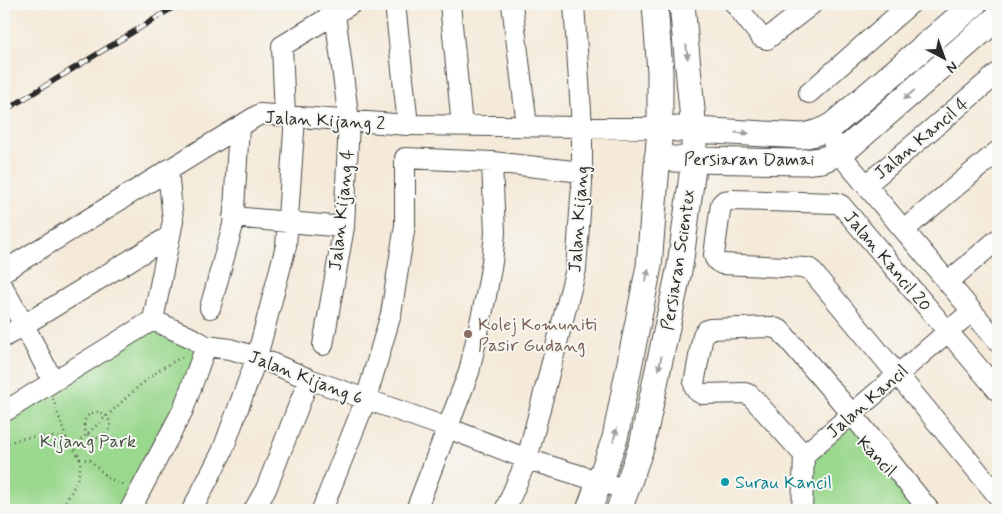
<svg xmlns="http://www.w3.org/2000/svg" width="1002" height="514" font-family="Mynerve,sans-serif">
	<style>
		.green { fill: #9ad88d; stroke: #62825c }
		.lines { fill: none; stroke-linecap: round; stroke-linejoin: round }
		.minor-casing { stroke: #494845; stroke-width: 22 }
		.major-casing { stroke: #494845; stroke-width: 27 }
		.path { stroke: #494845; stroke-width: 2.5; stroke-dasharray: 1 4; stroke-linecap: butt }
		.minor { stroke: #fff; stroke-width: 20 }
		.major { stroke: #fff; stroke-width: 25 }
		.rail-casing { stroke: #2b2b2b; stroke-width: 5.5 }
		.rail { stroke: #f6f6f2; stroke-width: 4; stroke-dasharray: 11; stroke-linecap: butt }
		.oneway { fill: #a0a0a0 }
		.education-dot { fill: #8d6e63; stroke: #f6f6f2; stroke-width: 2 }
		.culture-dot { fill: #0f9aa8; stroke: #f6f6f2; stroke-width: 2 }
		.labels { text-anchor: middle; stroke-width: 4; stroke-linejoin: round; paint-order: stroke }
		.street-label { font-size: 18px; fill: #2b2b2b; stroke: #f6f6f2 }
		.education-label { font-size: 18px; fill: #785e54; stroke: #f6f6f2; text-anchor: start }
		.park-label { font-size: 18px; fill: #475644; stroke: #f6f6f2 }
		.culture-label { font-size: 18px; fill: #0d838f; stroke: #f6f6f2; text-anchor: start }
	</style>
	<rect width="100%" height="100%" fill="#f6f6f2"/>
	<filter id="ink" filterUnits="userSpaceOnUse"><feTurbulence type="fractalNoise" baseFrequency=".02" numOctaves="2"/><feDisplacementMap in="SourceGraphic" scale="10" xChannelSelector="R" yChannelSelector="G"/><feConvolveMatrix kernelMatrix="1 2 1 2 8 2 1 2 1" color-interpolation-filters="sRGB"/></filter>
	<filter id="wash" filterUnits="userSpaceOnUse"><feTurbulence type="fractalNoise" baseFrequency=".0096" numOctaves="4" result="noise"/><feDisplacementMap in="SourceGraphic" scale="20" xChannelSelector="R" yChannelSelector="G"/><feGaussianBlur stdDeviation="1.12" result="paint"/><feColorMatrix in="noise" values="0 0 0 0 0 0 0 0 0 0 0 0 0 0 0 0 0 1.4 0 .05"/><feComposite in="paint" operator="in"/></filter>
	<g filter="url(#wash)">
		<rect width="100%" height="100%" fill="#f5ead9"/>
		<path class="green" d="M 153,320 L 206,346 L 130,510 L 4,510 L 4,412 Z
			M 851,413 L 929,510 L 802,510 L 804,455 Z"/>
	</g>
	<g filter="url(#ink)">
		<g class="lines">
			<defs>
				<path id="minor" d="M 395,4 L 408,125
					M 450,4 L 462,126
					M 512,4 L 527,126
					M 735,4 L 761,37 L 767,39 L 812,4
					M 809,93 L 910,4
					M 285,116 L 282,46 L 351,4
					M 827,129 L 839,153 L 998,342
					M 866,185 L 998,73
					M 233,217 L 344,227
					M 904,230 L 998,151
					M 4,271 L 260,114 L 408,125 L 660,128
					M 948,282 L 998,239
					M 4,289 L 24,325 L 53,381
					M 210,308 L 233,225 L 239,127
					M 153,320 L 194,339 L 206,346 L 230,349 L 257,357 L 309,379 L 448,428 L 527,459 L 627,490
					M 153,320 L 173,221 L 168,170
					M 4,337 L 170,236
					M 323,345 L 344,227 L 349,121 L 335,14
					M 998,391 L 841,205 L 836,203 L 732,200 L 724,201 L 721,204 L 714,255 C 715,260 717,262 722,264 L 806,268 L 810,269 L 998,496
					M 4,412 L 153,320
					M 804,455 L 750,395 L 745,393 L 702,394 C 697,392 695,390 694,384 L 703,335 L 707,330 L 710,329 L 771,327 L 780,330 L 852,414 L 929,510
					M 130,510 L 183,410 L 206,346
					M 192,510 L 222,452 L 257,357 L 286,246 L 295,117
					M 254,510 L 266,489 L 309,379
					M 322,510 L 366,399 L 391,314 L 405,225 L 405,158 L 492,162 L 582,172
					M 416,510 L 469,372 L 486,296 L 492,262 L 495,233 L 492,162
					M 505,510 L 527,459 L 576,269 L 582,184 L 582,127 L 574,4
					M 802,510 L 804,455 L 972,311"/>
				<path id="major" d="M 677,129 L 802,136 C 815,134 824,131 834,124 L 974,4
					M 657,158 L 694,160 L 803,162 L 822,160 L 839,153 L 852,144 L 998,17
					M 589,510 L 615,438 L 649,266 L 660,128 L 660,72 L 655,4
					M 619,510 L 642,445 L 680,266 L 694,160 L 694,131 L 682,4"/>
			</defs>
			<use href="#minor" class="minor-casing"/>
			<use href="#major" class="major-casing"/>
			<path class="path" d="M 53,399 L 66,438
				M84 425a13 13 0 1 1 26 0a13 13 0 1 1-26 0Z
				M 4,446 C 22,434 45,436 66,438 L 73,447
				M 80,459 L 90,460 L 108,478 L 124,485
				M 61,510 C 68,497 85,473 79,457 C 78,454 75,450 73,447 L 138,387 L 162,368 L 184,356"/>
			<use href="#minor" class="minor"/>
			<use href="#major" class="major"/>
			<defs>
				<path id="rail" d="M 4,111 L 179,4"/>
			</defs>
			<use href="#rail" class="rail-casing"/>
			<use href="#rail" class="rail"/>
		</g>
		<defs><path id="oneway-solid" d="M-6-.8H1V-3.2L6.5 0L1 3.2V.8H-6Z" transform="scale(1.25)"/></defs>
		<g class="oneway">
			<use href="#oneway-solid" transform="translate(687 52) rotate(84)"/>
			<use href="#oneway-solid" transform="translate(909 95) rotate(139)"/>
			<use href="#oneway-solid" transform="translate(742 133) rotate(3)"/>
			<use href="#oneway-solid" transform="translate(647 276) rotate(-79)"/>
			<use href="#oneway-solid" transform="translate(660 363) rotate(102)"/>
			<use href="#oneway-solid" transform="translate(615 435) rotate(-76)"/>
		</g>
	</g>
	<circle class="education-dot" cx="468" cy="334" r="5"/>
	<circle class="culture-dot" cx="725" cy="482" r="5"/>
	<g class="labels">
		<g class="street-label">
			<text transform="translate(325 120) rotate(3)" y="6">Jalan Kijang 2</text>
			<text transform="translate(921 138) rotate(-40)" y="6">Jalan Kancil 4</text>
			<text x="749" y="165">Persiaran Damai</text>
			<text transform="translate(341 210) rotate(-84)" y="6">Jalan Kijang 4</text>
			<text transform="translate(578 219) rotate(-86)" y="6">Jalan Kijang</text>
			<text transform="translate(678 260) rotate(-81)" y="6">Persiaran Scientex</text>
			<text transform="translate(888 261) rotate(50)" y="6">Jalan Kancil 20</text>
			<text transform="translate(306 377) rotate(21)" y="6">Jalan Kijang 6</text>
			<text transform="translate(867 401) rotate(-41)" y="6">Jalan Kancil</text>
			<text transform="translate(877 456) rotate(46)" y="6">Kancil</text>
		</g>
		<g class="education-label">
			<text x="478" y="330">Kolej Komuniti<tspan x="478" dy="21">Pasir Gudang</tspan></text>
		</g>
		<g class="park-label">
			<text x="88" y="447">Kijang Park</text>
		</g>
		<g class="culture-label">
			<text x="735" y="488">Surau Kancil</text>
		</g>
	</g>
	<rect width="1002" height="514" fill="none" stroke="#f6f6f2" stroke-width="20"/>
	<g transform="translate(944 58) rotate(139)" stroke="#f6f6f2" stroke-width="4" paint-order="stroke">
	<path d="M0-4L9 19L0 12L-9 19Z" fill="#2b2b2b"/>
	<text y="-8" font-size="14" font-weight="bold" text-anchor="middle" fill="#2b2b2b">N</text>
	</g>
</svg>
